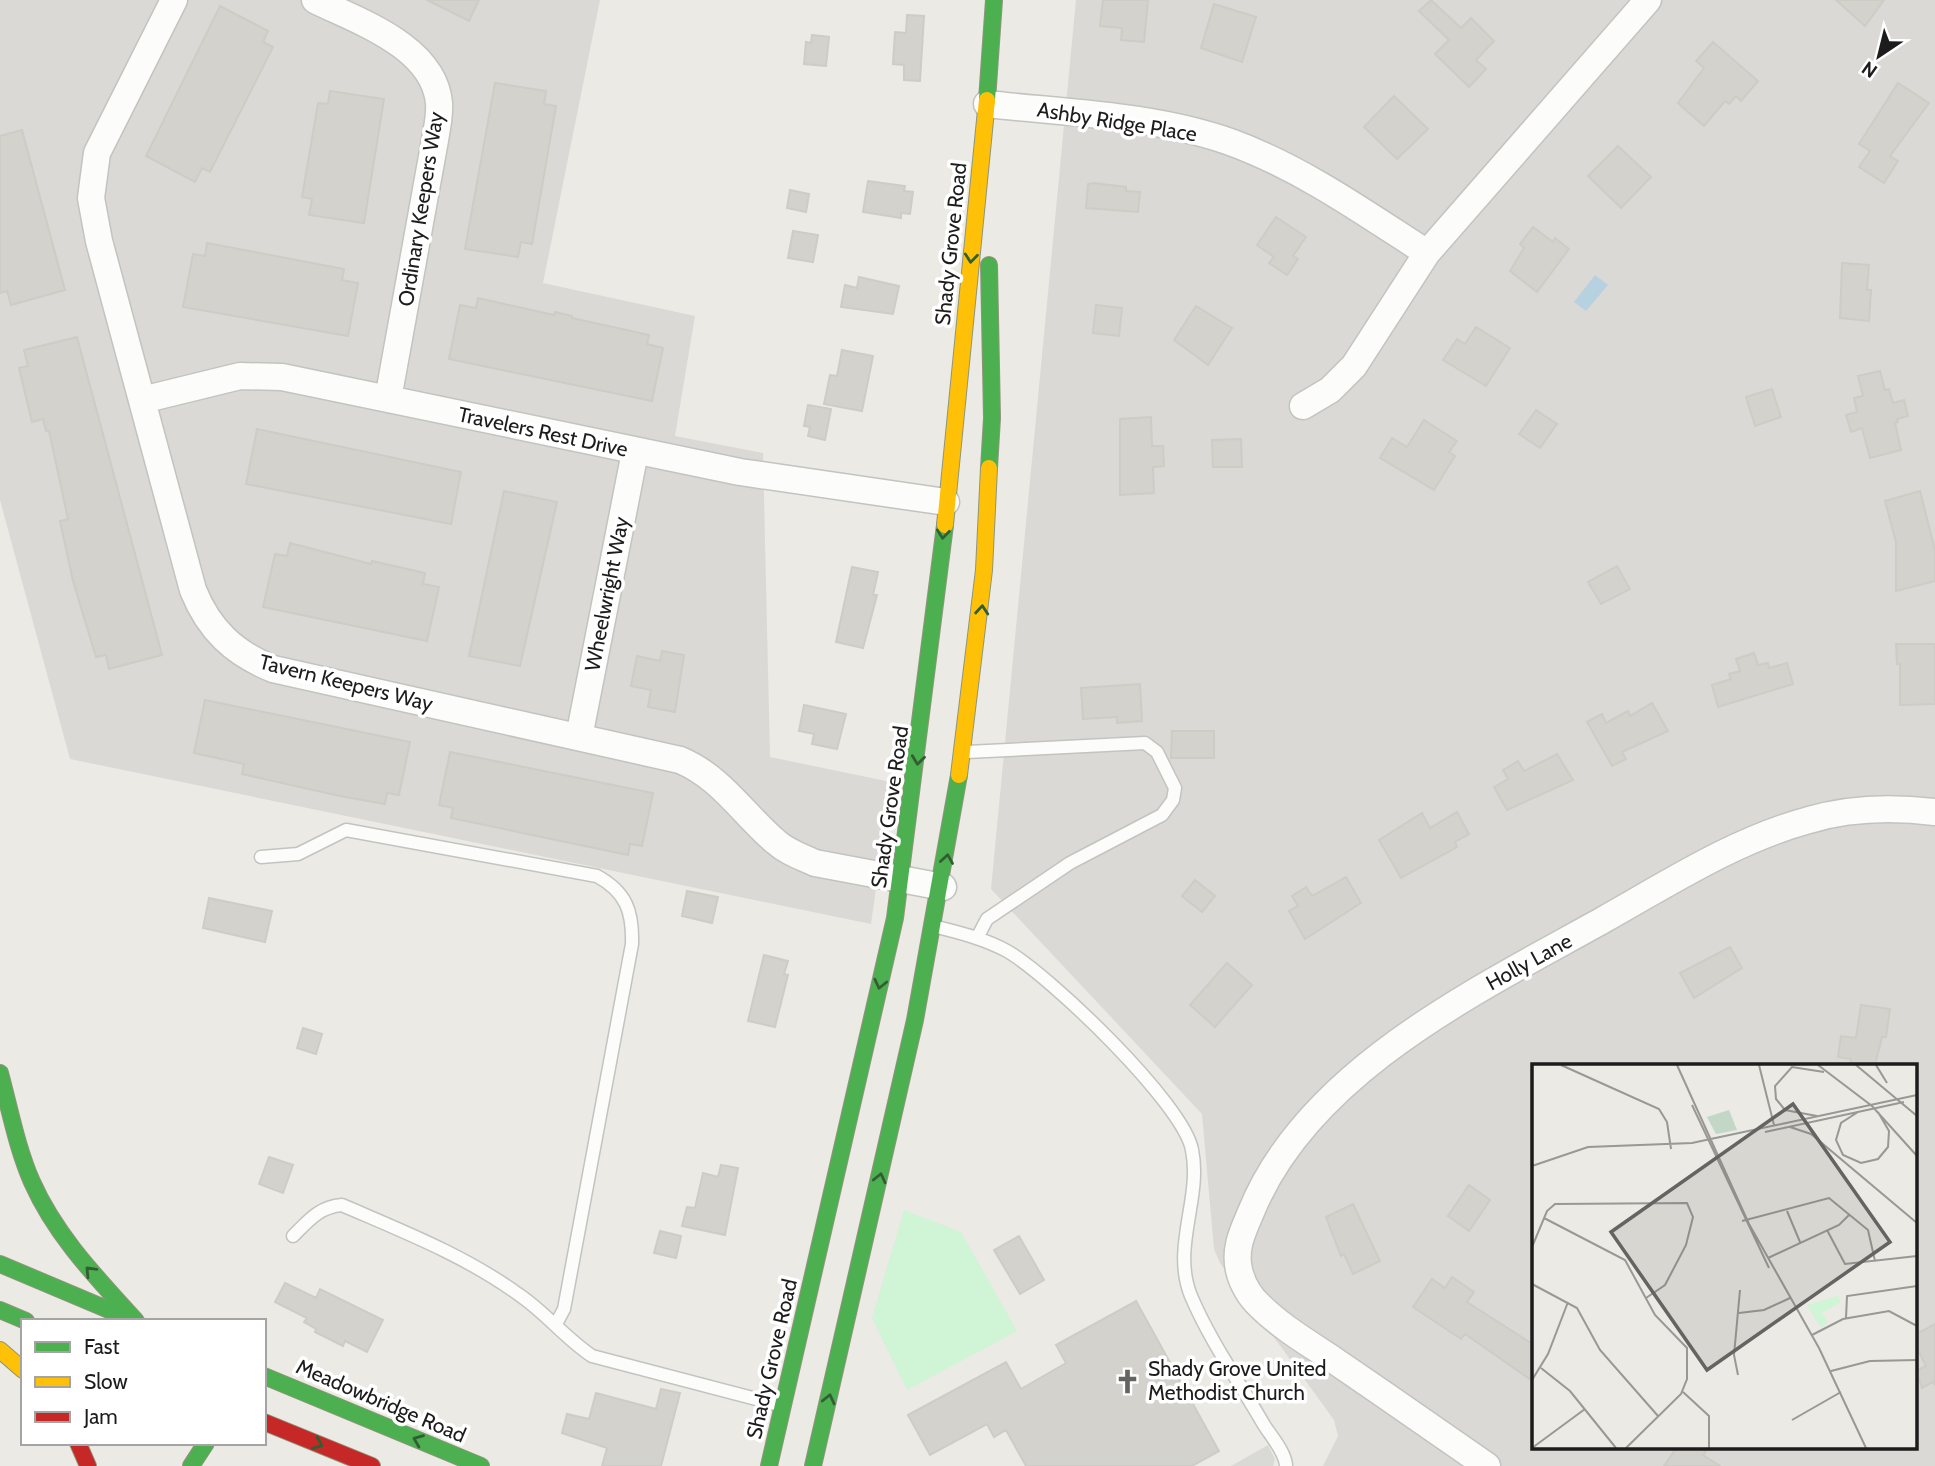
<svg xmlns="http://www.w3.org/2000/svg" width="1935" height="1466" font-family="Cabin,sans-serif">
	<style>
		.residential { fill: #dad9d6; fill-rule: evenodd }
		.park { fill: #d0f4d6 }
		.parking { fill: #d9d9d6 }
		.water { fill: #b6d1e0 }
		.building { fill: #d4d2cc; stroke: #ceccc5; stroke-width: 2 }
		.lines { fill: none; stroke-linecap: round; stroke-linejoin: round }
		.lane-casing { stroke: #c3c3c0; stroke-width: 15 }
		.street-casing { stroke: #c3c3c0; stroke-width: 29 }
		.fast-casing { stroke: #8f957c; stroke-width: 18 }
		.slow-casing { stroke: #8f957c; stroke-width: 18 }
		.jam-casing { stroke: #8f957c; stroke-width: 18 }
		.lane { stroke: #fcfcfb; stroke-width: 12 }
		.street { stroke: #fcfcfb; stroke-width: 26 }
		.fast { stroke: #4caf50; stroke-width: 16 }
		.slow { stroke: #ffc107; stroke-width: 16 }
		.jam { stroke: #c62828; stroke-width: 16 }
		.oneway { stroke: #325e33 }
		.labels { text-anchor: middle; stroke-width: 7; stroke-linejoin: round; paint-order: stroke }
		.street-label { font-size: 21px; fill: #1c1c1c; stroke: #fff }
		.poi-label { font-size: 21px; fill: #1c1c1c; stroke: #fff; text-anchor: start }
		.inset-road { fill: none; stroke: #989894; stroke-width: 2 }
		.view { fill: #646462; fill-opacity: 0.15; stroke: #646462; stroke-width: 3.5 }
		.inset-edge { fill: none; stroke: #1c1c1c; stroke-width: 3.5 }
	</style>
	<rect width="100%" height="100%" fill="#ebeae4"/>
	<path class="residential" d="M 0,0 L 600,0 L 543,283 L 695,316 L 675,436 L 763,453 L 770,757 L 891,782 L 871,924 L 70,759 L 0,500 Z
		M 1076,0 L 1935,0 L 1935,1466 L 1323,1466 L 1338,1436 L 1334,1420 L 1220,1263 L 1214,1249 L 1202,1114 L 991,889 ZM 1534,1065 L 1916,1065 L 1916,1447 L 1534,1447 Z"/>
	<path class="park" d="M 904,1210 L 961,1232 L 1017,1331 L 907,1390 L 872,1318 Z"/>
	<path class="parking" d="M 1268,1445 L 1275,1459 L 1273,1466 L 1231,1466 Z"/>
	<path class="water" d="M 1595,275 L 1608,285 L 1586,311 L 1574,302 Z"/>
	<path class="building" d="M 427,0 L 479,0 L 469,21 Z
		M 1103,0 L 1148,0 L 1144,42 L 1121,40 L 1122,28 L 1100,26 Z
		M 1431,0 L 1461,28 L 1471,18 L 1494,41 L 1476,60 L 1486,69 L 1469,87 L 1435,54 L 1449,40 L 1419,11 Z
		M 1836,0 L 1884,0 L 1865,26 Z
		M 1214,4 L 1256,17 L 1242,62 L 1201,48 Z
		M 220,6 L 268,31 L 263,42 L 273,47 L 210,172 L 202,168 L 195,182 L 146,156 Z
		M 907,15 L 924,16 L 920,81 L 904,80 L 904,65 L 893,64 L 895,32 L 906,33 Z
		M 812,35 L 829,37 L 826,66 L 804,64 L 806,42 L 811,43 Z
		M 1713,42 L 1758,81 L 1741,101 L 1736,96 L 1729,104 L 1725,101 L 1704,126 L 1678,103 L 1704,68 L 1696,61 Z
		M 495,83 L 546,91 L 544,104 L 556,106 L 532,244 L 521,242 L 518,257 L 465,249 Z
		M 1898,83 L 1929,103 L 1890,156 L 1898,161 L 1884,183 L 1859,167 L 1870,151 L 1859,144 Z
		M 330,91 L 384,99 L 364,223 L 309,215 L 312,199 L 302,197 L 318,103 L 328,104 Z
		M 1394,96 L 1428,129 L 1397,159 L 1364,127 Z
		M 22,130 L 65,290 L 11,305 L 7,291 L 0,293 L 0,136 Z
		M 1618,146 L 1651,177 L 1621,208 L 1588,176 Z
		M 868,181 L 905,186 L 904,191 L 913,192 L 910,214 L 901,213 L 901,218 L 863,212 Z
		M 1094,183 L 1126,187 L 1126,191 L 1140,192 L 1138,212 L 1086,208 L 1088,184 Z
		M 790,190 L 809,194 L 806,212 L 787,208 Z
		M 1276,217 L 1306,237 L 1293,256 L 1298,259 L 1287,275 L 1269,263 L 1274,257 L 1257,245 Z
		M 1533,227 L 1553,242 L 1555,238 L 1569,249 L 1537,292 L 1510,271 L 1524,248 L 1520,244 Z
		M 793,231 L 818,235 L 813,262 L 788,258 Z
		M 207,243 L 344,269 L 342,280 L 358,283 L 348,336 L 183,307 L 193,254 L 205,256 Z
		M 1842,263 L 1869,265 L 1867,290 L 1871,290 L 1869,321 L 1840,318 Z
		M 859,277 L 899,286 L 893,314 L 841,307 L 845,285 L 857,288 Z
		M 478,298 L 554,315 L 555,312 L 572,316 L 572,318 L 649,335 L 647,344 L 663,348 L 652,401 L 449,359 L 460,305 L 476,308 Z
		M 1096,305 L 1122,308 L 1119,336 L 1093,333 Z
		M 1196,306 L 1232,328 L 1208,365 L 1174,340 Z
		M 1476,327 L 1510,348 L 1486,386 L 1443,360 L 1457,339 L 1465,344 Z
		M 77,337 L 162,655 L 109,669 L 106,655 L 96,657 L 73,581 L 60,521 L 68,519 L 49,431 L 46,431 L 43,419 L 32,422 L 19,368 L 28,366 L 24,350 Z
		M 842,350 L 873,356 L 862,411 L 824,404 L 830,375 L 837,376 Z
		M 1880,371 L 1885,390 L 1889,389 L 1893,403 L 1904,400 L 1908,416 L 1897,419 L 1898,422 L 1895,423 L 1901,450 L 1870,458 L 1862,428 L 1851,432 L 1846,415 L 1857,412 L 1854,398 L 1863,396 L 1858,376 Z
		M 1772,389 L 1781,417 L 1755,426 L 1746,397 Z
		M 808,405 L 831,409 L 825,440 L 808,436 L 810,427 L 804,426 Z
		M 1536,410 L 1557,424 L 1540,448 L 1519,434 Z
		M 1151,417 L 1152,446 L 1163,446 L 1164,466 L 1153,467 L 1154,493 L 1120,495 L 1120,419 Z
		M 1424,420 L 1457,441 L 1449,452 L 1455,456 L 1434,490 L 1380,458 L 1392,438 L 1407,447 Z
		M 257,429 L 461,472 L 451,524 L 246,484 Z
		M 1241,439 L 1242,467 L 1213,467 L 1212,440 Z
		M 504,491 L 557,502 L 520,666 L 469,656 Z
		M 1920,491 L 1935,550 L 1935,581 L 1896,591 L 1896,542 L 1885,501 Z
		M 290,543 L 371,564 L 372,561 L 425,573 L 423,584 L 439,587 L 427,641 L 263,607 L 275,554 L 287,556 Z
		M 1617,566 L 1630,589 L 1601,604 L 1588,582 Z
		M 852,567 L 878,572 L 873,595 L 877,595 L 863,648 L 836,642 Z
		M 1896,644 L 1935,644 L 1935,704 L 1900,705 L 1900,664 L 1897,664 Z
		M 662,651 L 684,655 L 675,712 L 648,707 L 651,690 L 631,686 L 637,656 L 660,661 Z
		M 1754,653 L 1758,665 L 1768,663 L 1769,668 L 1787,663 L 1793,684 L 1718,707 L 1712,685 L 1731,679 L 1729,674 L 1740,671 L 1736,659 Z
		M 1140,684 L 1142,721 L 1117,723 L 1117,717 L 1083,719 L 1081,688 Z
		M 205,700 L 410,742 L 399,795 L 387,793 L 385,804 L 340,796 L 242,774 L 244,764 L 194,753 Z
		M 1652,703 L 1668,731 L 1622,752 L 1626,759 L 1612,766 L 1587,722 L 1602,714 L 1606,723 L 1628,711 L 1630,716 Z
		M 804,705 L 846,714 L 837,749 L 812,744 L 814,734 L 799,731 Z
		M 1172,731 L 1214,731 L 1214,758 L 1171,758 Z
		M 450,752 L 653,793 L 642,846 L 630,844 L 628,855 L 451,818 L 453,808 L 439,805 Z
		M 1557,754 L 1573,780 L 1507,810 L 1494,787 L 1508,779 L 1503,770 L 1518,761 L 1524,771 Z
		M 1457,812 L 1469,834 L 1455,842 L 1457,847 L 1401,878 L 1379,840 L 1422,813 L 1430,828 Z
		M 1346,877 L 1361,903 L 1305,939 L 1289,911 L 1298,906 L 1292,896 L 1306,887 L 1312,896 Z
		M 1195,880 L 1215,896 L 1202,912 L 1182,896 Z
		M 687,891 L 718,897 L 712,923 L 682,916 Z
		M 209,898 L 272,911 L 265,942 L 203,928 Z
		M 1730,947 L 1742,968 L 1694,998 L 1680,973 Z
		M 764,955 L 788,961 L 784,974 L 788,975 L 775,1027 L 748,1021 Z
		M 1227,963 L 1252,985 L 1215,1027 L 1190,1005 Z
		M 1861,1005 L 1890,1009 L 1886,1037 L 1882,1037 L 1875,1065 L 1850,1065 L 1851,1059 L 1838,1057 L 1841,1036 L 1856,1038 Z
		M 303,1028 L 322,1034 L 316,1054 L 297,1048 Z
		M 269,1157 L 293,1165 L 283,1193 L 259,1184 Z
		M 721,1165 L 738,1168 L 725,1235 L 682,1226 L 687,1207 L 695,1208 L 703,1173 L 718,1177 Z
		M 1469,1185 L 1490,1200 L 1469,1231 L 1448,1216 Z
		M 1353,1204 L 1380,1261 L 1353,1274 L 1344,1254 L 1341,1256 L 1326,1217 Z
		M 660,1231 L 681,1236 L 676,1258 L 654,1253 Z
		M 1019,1236 L 1044,1280 L 1020,1294 L 994,1250 Z
		M 1452,1277 L 1474,1292 L 1467,1302 L 1534,1345 L 1534,1382 L 1465,1334 L 1461,1339 L 1413,1307 L 1432,1279 L 1445,1288 Z
		M 285,1283 L 316,1298 L 320,1289 L 383,1320 L 367,1352 L 345,1341 L 343,1346 L 315,1332 L 316,1329 L 304,1322 L 307,1318 L 275,1302 Z
		M 1136,1301 L 1219,1451 L 1192,1466 L 1026,1466 L 1006,1430 L 994,1437 L 987,1424 L 930,1455 L 908,1415 L 1006,1362 L 1021,1389 L 1066,1363 L 1056,1345 Z
		M 1935,1324 L 1935,1385 L 1933,1382 L 1922,1388 L 1916,1371 L 1926,1366 L 1916,1346 L 1916,1334 Z
		M 661,1389 L 680,1393 L 661,1466 L 602,1466 L 607,1448 L 562,1433 L 567,1414 L 589,1419 L 596,1393 L 656,1409 Z
		M 1677,1447 L 1709,1447 L 1703,1455 L 1720,1466 L 1664,1466 Z"/>
	<g class="lines">
		<defs>
			<path id="lane" d="M 967,752 L 1145,743 L 1157,752 L 1175,788 L 1173,800 L 1162,815 L 1070,863 L 987,919 L 977,938
				M 261,857 L 298,854 L 346,830 L 597,876 C 626,892 633,911 632,944 L 564,1309 L 556,1324
				M 937,927 C 961,933 985,939 1007,951 C 1049,975 1184,1104 1192,1150 C 1202,1199 1171,1247 1191,1296 C 1210,1341 1240,1383 1264,1425 C 1271,1436 1286,1453 1286,1466
				M 293,1236 C 309,1220 319,1207 342,1205 C 402,1231 464,1255 518,1294 C 545,1312 565,1338 592,1356 L 779,1405"/>
			<path id="street" d="M 174,0 L 97,153 L 91,198 L 99,241 L 193,590 C 209,630 234,653 273,669 L 680,760 C 721,777 743,814 776,842 C 787,852 802,857 815,863 L 943,887
				M 315,0 C 357,21 434,46 439,103 C 440,115 437,128 435,140 L 388,399
				M 987,104 C 1068,113 1156,115 1233,143 C 1303,169 1365,213 1427,253
				M 142,400 L 240,376 L 282,377 L 740,472 L 946,502
				M 1303,406 L 1330,390 L 1354,366 L 1427,253 L 1648,0
				M 579,737 L 635,452
				M 1487,1466 C 1438,1432 1388,1397 1338,1363 C 1312,1345 1282,1328 1260,1306 C 1250,1297 1242,1283 1239,1270 C 1234,1248 1243,1231 1251,1212 C 1308,1071 1478,990 1603,920 C 1669,883 1735,840 1809,820 C 1849,808 1893,807 1935,812"/>
			<path id="fast" d="M 987,100 L 994,0
				M 989,265 L 992,418 L 989,468
				M 0,1073 C 10,1110 17,1148 32,1182 C 56,1236 97,1278 136,1321
				M 0,1264 L 135,1321
				M 0,1310 L 26,1321
				M 264,1376 L 481,1466
				M 191,1466 L 206,1443
				M 769,1466 L 895,918 L 945,525
				M 813,1466 L 915,1020 L 959,775"/>
			<path id="slow" d="M 945,525 L 987,100
				M 959,775 L 984,570 L 989,468
				M 0,1350 L 23,1370"/>
			<path id="jam" d="M 264,1422 L 372,1466
				M 78,1443 L 88,1466"/>
		</defs>
		<use href="#lane" class="lane-casing"/>
		<use href="#street" class="street-casing"/>
		<use href="#fast" class="fast-casing"/>
		<use href="#slow" class="slow-casing"/>
		<use href="#jam" class="jam-casing"/>
		<use href="#lane" class="lane"/>
		<use href="#street" class="street"/>
		<use href="#fast" class="fast"/>
		<use href="#slow" class="slow"/>
		<use href="#jam" class="jam"/>
	</g>
	<defs><path id="oneway-chevron" d="M-2-3.5L2.5 0L-2 3.5" fill="none" stroke-width="1.6" stroke-linecap="round" stroke-linejoin="round" transform="scale(1.75)"/></defs>
	<g class="oneway">
		<use href="#oneway-chevron" transform="translate(971 258) rotate(96)"/>
		<use href="#oneway-chevron" transform="translate(943 534) rotate(96)"/>
		<use href="#oneway-chevron" transform="translate(982 610) rotate(-85)"/>
		<use href="#oneway-chevron" transform="translate(918 760) rotate(97)"/>
		<use href="#oneway-chevron" transform="translate(947 859) rotate(-81)"/>
		<use href="#oneway-chevron" transform="translate(880 984) rotate(103)"/>
		<use href="#oneway-chevron" transform="translate(880 1178) rotate(-77)"/>
		<use href="#oneway-chevron" transform="translate(90 1271) rotate(-133)"/>
		<use href="#oneway-chevron" transform="translate(829 1399) rotate(-77)"/>
		<use href="#oneway-chevron" transform="translate(418 1440) rotate(-158)"/>
		<use href="#oneway-chevron" transform="translate(318 1444) rotate(22)"/>
	</g>
	<defs>
		<symbol id="church-bare" viewBox="-9 -9 18 18"><path d="M-1.2-6h2.4v3.5h3.3v2.4h-3.3V6h-2.4V-.1h-3.3v-2.4h3.3Z" fill="#646462" stroke="#fff" stroke-width="2.5" paint-order="stroke"/></symbol>
	</defs>
	<g fill-rule="evenodd">
		<use href="#church-bare" x="1110" y="1364" width="35" height="35"/>
	</g>
	<g class="labels">
		<g class="street-label">
			<text transform="translate(1117 122) rotate(9)" y="7">Ashby Ridge Place</text>
			<text transform="translate(421 209) rotate(-81)" y="7">Ordinary Keepers Way</text>
			<text transform="translate(951 244) rotate(-84)" y="7">Shady Grove Road</text>
			<text transform="translate(543 432) rotate(12)" y="7">Travelers Rest Drive</text>
			<text transform="translate(607 594) rotate(-79)" y="7">Wheelwright Way</text>
			<text transform="translate(346 683) rotate(14)" y="7">Tavern Keepers Way</text>
			<text transform="translate(890 807) rotate(-82)" y="7">Shady Grove Road</text>
			<text transform="translate(1529 962) rotate(-29)" y="7">Holly Lane</text>
			<text transform="translate(772 1359) rotate(-77)" y="7">Shady Grove Road</text>
			<text transform="translate(381 1401) rotate(23)" y="7">Meadowbridge Road</text>
		</g>
		<g class="poi-label">
			<text x="1148" y="1376">Shady Grove United<tspan x="1148" dy="24">Methodist Church</tspan></text>
		</g>
	</g>
	<g transform="translate(1532 1064)">
		<rect width="385" height="385" fill="#ebeae4"/>
		<path d="M 197,46 L 205,66 L 184,70 L 175,53 Z" fill="#c2d7c6"/>
		<path d="M 306,232 L 309,238 L 290,249 L 296,259 L 288,263 L 275,241 Z" fill="#d0f4d6"/>
		<path class="inset-road" d="M 29,1 L 127,45 L 135,58 L 139,85M 145,1 L 217,160 L 287,284 L 334,384M 227,1 L 242,61M 286,1 L 340,42 L 385,92M 324,1 L 385,52M 344,1 L 355,19M 160,41 L 237,204M 326,48 L 309,59 L 304,76 L 311,91 L 329,99 L 346,95 L 356,83 L 357,67 L 346,48M 285,52 L 253,46 L 244,35 L 243,22 L 260,3 L 292,8M 258,63 L 279,70 L 385,159M 233,68 L 372,38M 0,102 L 56,83 L 160,79 L 385,31M 255,147 L 268,178M 12,154 L 93,196 L 123,251 L 155,284 L 155,315 L 149,330 L 94,384M 210,157 L 297,134 L 336,166 L 343,197M 295,166 L 313,200 L 385,192M 0,183 L 15,147 L 23,140 L 155,139 L 161,153 L 154,181 L 133,221 L 114,234M 236,194 L 307,161 L 318,150M 0,220 L 45,244 L 68,286 L 126,352M 207,249 L 232,246 L 258,234M 314,254 L 315,232 L 385,222M 280,271 L 311,255 L 357,247 L 385,262M 9,304 L 38,327 L 84,384M 299,307 L 338,297 L 385,296M 206,311 L 202,291 L 208,226M 0,316 L 16,290 L 36,238M 151,328 L 177,352 L 177,384M 260,356 L 309,328M 0,384 L 53,345"/>
		<path class="view" d="M 261,40 L 358,178 L 175,306 L 79,168 Z"/>
		<rect width="385" height="385" class="inset-edge"/>
	</g>
	<rect x="21" y="1319" width="245" height="126" fill="#ffffff" stroke="#a4a4a4" stroke-width="2"/>
	<rect x="35" y="1342" width="35" height="10" fill="#4caf50" stroke="#a4a4a4" stroke-width="2"/>
	<text x="84" y="1354" font-size="21" fill="#1c1c1c">Fast</text>
	<rect x="35" y="1377" width="35" height="10" fill="#ffc107" stroke="#a4a4a4" stroke-width="2"/>
	<text x="84" y="1389" font-size="21" fill="#1c1c1c">Slow</text>
	<rect x="35" y="1412" width="35" height="10" fill="#c62828" stroke="#a4a4a4" stroke-width="2"/>
	<text x="84" y="1424" font-size="21" fill="#1c1c1c">Jam</text>
	<g transform="translate(1879 56) rotate(215)" stroke="#ffffff" stroke-width="5" paint-order="stroke">
	<path d="M0-5L12 26L0 18L-12 26Z" fill="#1c1c1c"/>
	<text y="-10" font-size="19" font-weight="bold" text-anchor="middle" fill="#1c1c1c">N</text>
	</g>
</svg>
